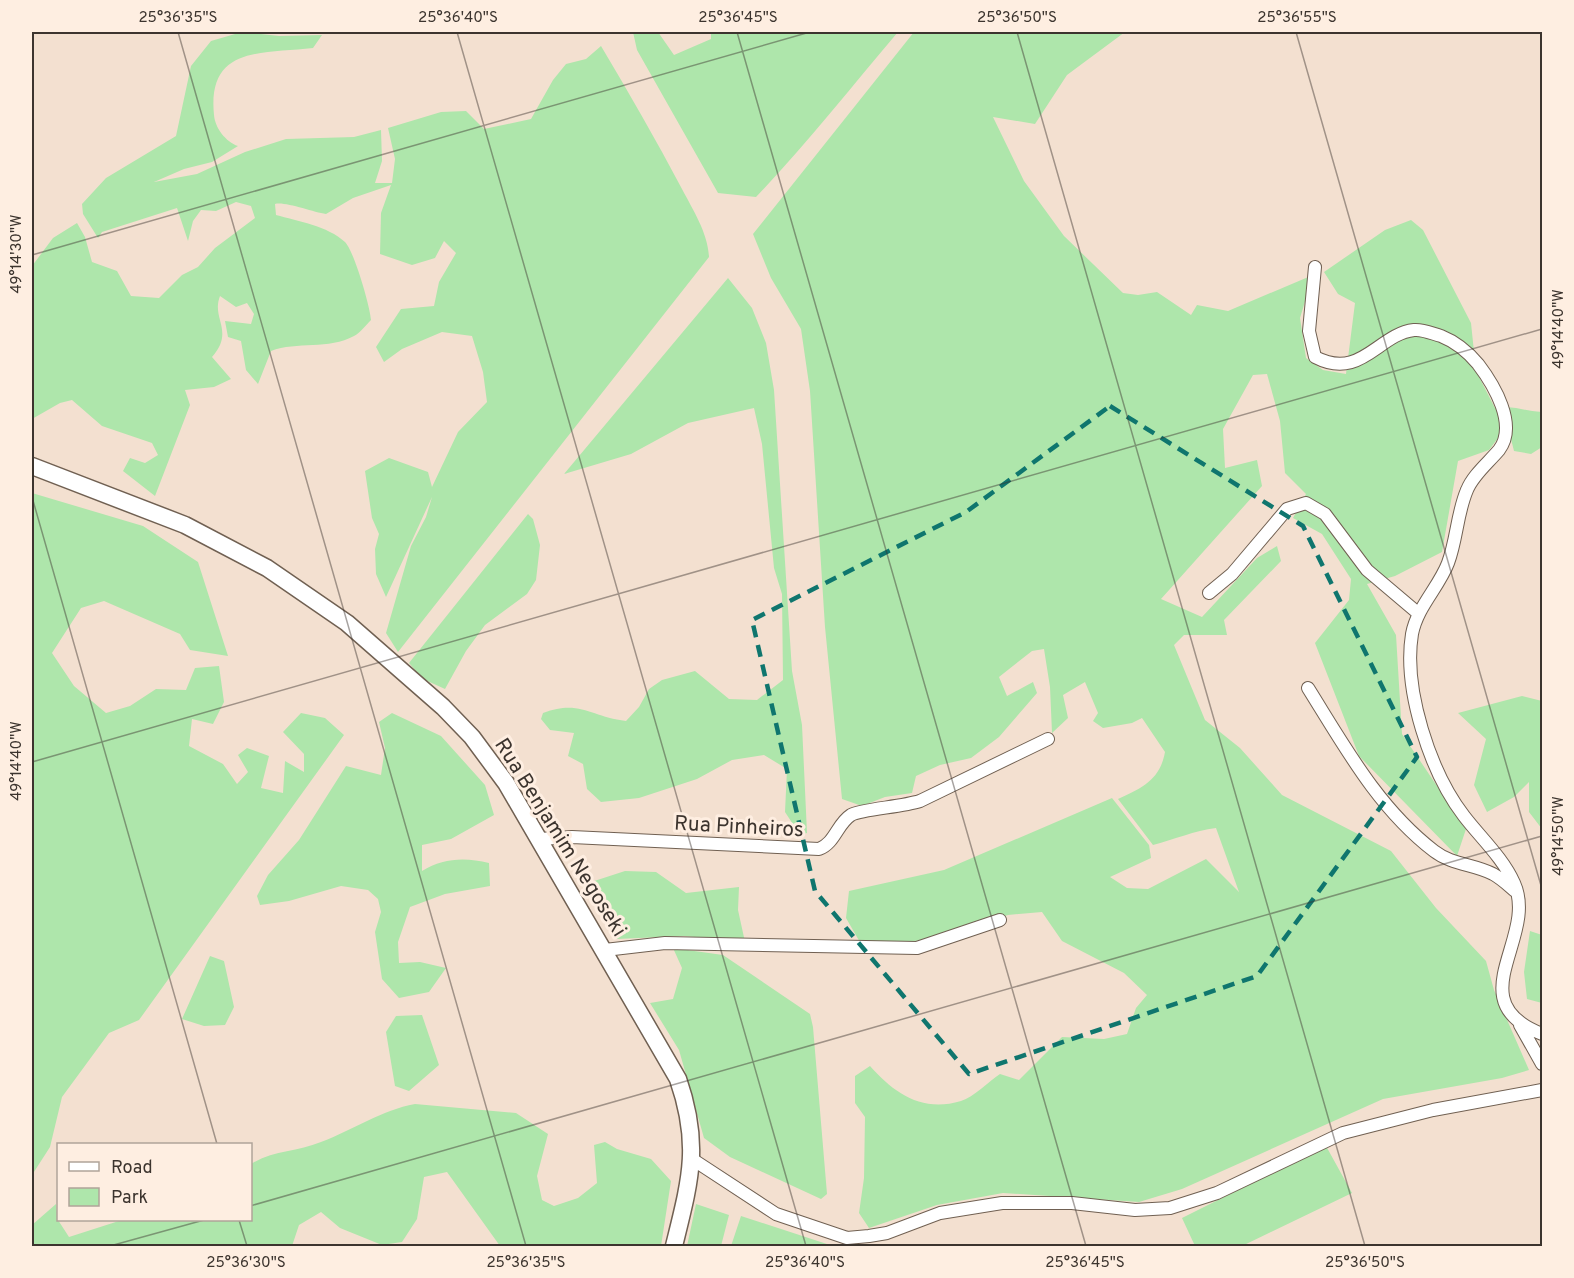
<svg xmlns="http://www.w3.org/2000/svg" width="1574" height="1278" font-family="Overpass,sans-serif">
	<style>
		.green { fill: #aee6ab }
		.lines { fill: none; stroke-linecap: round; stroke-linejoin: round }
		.minor-casing { stroke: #706052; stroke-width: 14 }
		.major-casing { stroke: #706052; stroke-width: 19 }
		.minor { stroke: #fff; stroke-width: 12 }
		.major { stroke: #fff; stroke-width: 16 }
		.marked { fill: none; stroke: #0f766e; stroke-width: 4.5; stroke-dasharray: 12 8; stroke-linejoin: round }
		.ticks { fill: none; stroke: #3c342e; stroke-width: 1.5; stroke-opacity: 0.45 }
		.labels { text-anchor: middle; stroke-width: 6; stroke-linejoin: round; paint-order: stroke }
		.street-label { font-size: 21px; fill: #3c342e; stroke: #feeee1 }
		.neatline { fill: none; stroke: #3c342e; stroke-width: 2 }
		.ticks-label { font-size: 15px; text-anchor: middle; fill: #3c342e }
	</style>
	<rect width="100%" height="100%" fill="#f3e0d0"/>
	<path class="green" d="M 242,32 L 279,36 L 322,35 L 313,48 C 263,54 207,45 214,115 C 215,128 226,142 238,146 L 212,162 L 184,169 L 154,182 L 197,174 L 245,152 L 286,139 L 354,137 L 381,130 L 382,161 L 375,183 L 392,183 L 395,159 L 388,128 L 441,112 L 466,111 L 484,129 L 531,119 L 553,80 L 566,64 L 586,59 L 601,46 C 629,93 656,140 682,189 C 693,210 708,233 709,257 L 398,652 L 386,633 L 411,546 L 426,517 L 432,497 L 386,597 L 376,574 L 375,549 L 379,534 L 372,518 L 365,471 L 389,458 L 428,472 L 432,487 L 458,432 L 487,402 L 483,372 L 472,336 L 442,332 L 402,349 L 384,362 L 376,347 L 401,309 L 434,306 L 439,282 L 456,253 L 444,241 L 435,258 L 412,265 L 380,254 L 381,213 L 391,185 L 353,198 L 326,214 C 313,212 284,201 275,204 L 276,215 C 297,221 328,226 345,242 C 354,251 370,306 371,320 C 366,325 360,333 354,336 C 329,350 297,341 271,351 L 258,384 L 246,370 L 241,341 L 228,337 L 225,321 L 251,324 L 254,314 L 247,303 L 236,307 L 220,296 C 211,319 235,331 212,357 L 231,379 L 214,387 L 185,390 L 190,405 L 155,496 L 123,471 L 130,458 L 145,463 L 158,455 L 152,443 L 102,426 L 72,400 L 60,403 L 32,419 L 32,266 L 53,238 L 77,223 L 85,237 L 92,262 L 117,271 L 131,296 L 159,298 L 182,275 L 198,267 L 215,248 L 255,218 L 251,206 L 236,202 L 216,211 L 201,210 L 193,221 L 188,241 L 177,208 L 102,232 L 98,238 L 83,214 L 82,204 L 106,178 L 176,136 L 191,66 L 211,41 Z
		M 633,32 L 658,32 L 674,55 L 711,39 L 711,32 L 898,32 C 851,87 806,145 756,197 L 718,193 L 637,50 Z
		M 914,32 L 1125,32 L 1067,75 L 1035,124 L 993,117 L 1024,181 L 1064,236 L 1123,293 L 1138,295 L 1157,292 L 1191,315 L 1197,305 L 1228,311 L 1313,275 L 1300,318 L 1306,358 L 1323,370 L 1346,374 L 1355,303 L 1338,294 L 1324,272 L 1385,230 L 1411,220 L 1423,230 L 1471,323 L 1476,371 L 1495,408 C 1515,405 1523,411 1542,412 L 1542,447 L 1531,454 L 1514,451 L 1511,439 L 1498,438 L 1489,450 L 1458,461 L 1442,552 L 1395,576 L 1367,584 L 1396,635 L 1402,734 L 1466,829 L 1457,856 L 1359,756 L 1315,643 L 1349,600 L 1351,579 L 1322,534 L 1293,518 L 1306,494 L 1285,473 L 1280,421 L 1267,374 L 1253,375 L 1223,429 L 1225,468 L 1257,460 L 1262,486 L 1161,599 L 1202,617 L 1257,558 L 1277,546 L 1281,561 L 1224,620 L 1227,635 L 1184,635 L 1174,645 L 1205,720 L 1240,748 L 1282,795 L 1391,851 L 1436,908 L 1486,961 L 1494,990 L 1529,1070 L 1502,1078 L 1383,1099 L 1182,1189 L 1139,1202 L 1003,1193 L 937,1205 L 869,1228 L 859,1213 L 864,1178 L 865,1117 L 855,1103 L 855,1076 L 870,1066 C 894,1093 922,1113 961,1101 C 974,1097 988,1082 1000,1074 L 1019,1080 L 1062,1037 L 1104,1039 L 1127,1034 L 1136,1008 L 1147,995 L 1124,973 L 1062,941 L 1042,912 L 1008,915 L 930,940 L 861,944 L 846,918 L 849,891 L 944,870 L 1112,798 L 1149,845 L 1151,858 L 1110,877 L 1127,888 L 1148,889 L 1206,859 L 1239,892 L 1216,828 C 1194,831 1175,839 1153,845 L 1118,799 C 1142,788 1160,780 1165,752 L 1142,718 L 1132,723 L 1103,728 L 1093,721 L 1098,713 L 1085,682 L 1063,695 L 1068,718 L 1052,733 L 1050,687 L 1044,649 L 1032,651 L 999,677 L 1007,696 L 1033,682 L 1037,693 L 999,737 L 971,758 L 940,765 L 916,776 L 912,793 L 885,797 L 862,806 L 842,799 L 825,627 L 810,391 L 801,329 L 771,278 L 753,234 Z
		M 728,278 L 752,308 L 766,343 L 774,390 L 792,671 L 802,725 L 807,833 L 800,835 L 785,812 L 787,769 L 764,755 L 732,760 L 697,779 L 639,798 L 601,802 L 587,789 L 583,764 L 568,756 L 574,733 L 550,730 L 541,719 L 543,713 C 580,699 591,717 626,721 L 639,707 L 649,689 L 662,680 L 695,671 L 729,699 L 757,700 L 783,680 L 782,594 L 774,568 L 762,444 L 754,408 L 688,423 L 631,454 L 564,474 Z
		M 32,493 L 143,526 L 198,562 L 228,656 L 190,650 L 180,634 L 104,601 L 81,608 L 52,653 L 74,686 L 106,713 L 130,706 L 156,689 L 186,690 L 195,668 L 219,666 L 224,702 L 213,724 L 192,719 L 189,746 L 223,764 L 237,784 L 248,772 L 238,755 L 247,748 L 269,756 L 261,788 L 283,793 L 285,761 L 304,772 L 304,754 L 283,732 L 301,713 L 325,718 L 344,735 L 139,1020 L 109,1033 L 62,1097 L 50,1147 L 32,1175 Z
		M 528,514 L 533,519 L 540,545 L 536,580 L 527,594 L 485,625 L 466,651 L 445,689 L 423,679 L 409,663 Z
		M 1522,696 L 1542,701 L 1542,829 L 1529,812 L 1529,782 L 1514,797 L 1487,812 L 1474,785 L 1486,739 L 1458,713 Z
		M 392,713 L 441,736 L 485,785 L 494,815 L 451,839 L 422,845 L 422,871 C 443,858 465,857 489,863 L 490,886 L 445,894 L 410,907 L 398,942 L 399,963 L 420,962 L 446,968 L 429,992 L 399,998 L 382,979 L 375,932 L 381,912 L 378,899 L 368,890 L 341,886 L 289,901 L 260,905 L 257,896 L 268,875 L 299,840 L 346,766 L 381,775 L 385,748 L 379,722 Z
		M 625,871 L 656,872 L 686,893 L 739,887 L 738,910 L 745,942 L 684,936 L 617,939 L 582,885 Z
		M 1530,931 L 1542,935 L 1542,1003 L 1527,999 L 1524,972 Z
		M 673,948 L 723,955 L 810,1014 L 813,1027 L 827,1194 L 821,1199 L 730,1157 L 704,1138 L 679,1050 L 650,1003 L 673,999 L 682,968 Z
		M 210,956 L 224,961 L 234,1007 L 225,1025 L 204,1026 L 182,1019 Z
		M 422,1015 L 439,1065 L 409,1091 L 395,1086 L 386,1032 L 396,1016 Z
		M 415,1104 L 516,1113 L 548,1134 L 537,1176 L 542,1200 L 554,1206 L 578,1198 L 597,1183 L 594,1145 L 605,1142 L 617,1149 L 651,1159 L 671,1181 L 661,1246 L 500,1246 L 447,1172 L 424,1177 L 417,1219 L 402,1242 L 382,1245 L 340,1228 L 321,1212 L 299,1225 L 292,1246 L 32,1246 L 32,1225 L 56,1204 L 58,1220 L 69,1237 L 122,1220 L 250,1220 L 251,1164 C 273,1150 297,1152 321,1142 C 353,1130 382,1110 415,1104 Z
		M 1326,1146 L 1352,1193 L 1242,1246 L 1195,1246 L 1182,1218 Z
		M 696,1204 L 729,1215 L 721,1246 L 687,1246 Z
		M 741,1216 L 833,1246 L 731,1246 Z"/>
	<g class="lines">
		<defs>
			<path id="minor" d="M 1315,267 L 1309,331 L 1315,357 C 1361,381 1378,334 1414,330 C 1423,329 1433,334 1441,336 C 1456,342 1468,352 1478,364 C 1494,385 1518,425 1499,450 C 1488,463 1473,475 1467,490 C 1457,513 1457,539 1448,563 C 1439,587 1417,607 1412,634 C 1403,689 1430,772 1464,816 C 1480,837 1503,858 1514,883 C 1539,938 1457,1001 1542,1034
				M 1209,593 L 1232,574 L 1287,509 L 1306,503 L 1325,514 L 1367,570 L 1419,614
				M 1308,688 C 1345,747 1378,808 1434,851 C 1452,865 1474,864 1493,874 C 1502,879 1508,885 1515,891
				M 540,839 L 572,837 L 819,849 C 835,843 837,824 851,815 C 861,809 902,807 920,801 L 1048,739
				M 605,950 L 665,943 L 917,948 L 1000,920
				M 1520,1025 L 1542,1064
				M 692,1159 L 776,1214 L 847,1238 L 869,1236 L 887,1233 L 940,1213 L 1002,1203 L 1072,1203 L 1135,1210 L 1170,1208 L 1217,1193 L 1343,1133 L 1433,1110 L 1542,1090"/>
			<path id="major" d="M 32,466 L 185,525 L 267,568 L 347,623 L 443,707 L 472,737 L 506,783 L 678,1079 C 701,1145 690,1181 674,1246"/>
		</defs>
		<use href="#minor" class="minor-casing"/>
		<use href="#major" class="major-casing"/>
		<use href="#minor" class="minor"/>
		<use href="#major" class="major"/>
	</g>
	<path class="marked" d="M 1110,406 L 1303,526 L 1417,757 L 1257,976 L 969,1074 L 815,891 L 752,620 L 966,512 Z"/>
	<path class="ticks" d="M 178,32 L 526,1246M 457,32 L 806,1246M 737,32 L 1086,1246M 1017,32 L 1365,1246M 1296,32 L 1542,889M 32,255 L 810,32M 32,497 L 217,1144M 32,762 L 1542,329M 250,1206 L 1542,836M 239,1220 L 247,1246M 110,1246 L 204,1220"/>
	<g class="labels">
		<g class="street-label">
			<text transform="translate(739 826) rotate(3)" y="7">Rua Pinheiros</text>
			<text transform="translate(561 837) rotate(58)" y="7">Rua Benjamim Negoseki</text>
		</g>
	</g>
	<rect width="1574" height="1278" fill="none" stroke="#feeee1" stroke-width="66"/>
	<rect x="57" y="1143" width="195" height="78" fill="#feeee1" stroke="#b0a499" stroke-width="1.5"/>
	<rect x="69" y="1162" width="30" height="9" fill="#ffffff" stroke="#b0a499" stroke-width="1.5"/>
	<text x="111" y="1173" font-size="18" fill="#3c342e">Road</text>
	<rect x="69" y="1188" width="30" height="18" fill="#aee6ab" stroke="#b0a499" stroke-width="1.5"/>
	<text x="111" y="1203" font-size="18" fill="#3c342e">Park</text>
	<rect x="33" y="33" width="1508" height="1212" class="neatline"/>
	<g class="ticks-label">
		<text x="178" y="22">25°36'35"S</text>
		<text x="458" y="22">25°36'40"S</text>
		<text x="738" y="22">25°36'45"S</text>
		<text x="1017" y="22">25°36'50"S</text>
		<text x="1297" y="22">25°36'55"S</text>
		<text transform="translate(16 254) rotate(-90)" y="5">49°14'30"W</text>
		<text transform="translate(1558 329) rotate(-90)" y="5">49°14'40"W</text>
		<text transform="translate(16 761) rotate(-90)" y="5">49°14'40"W</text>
		<text transform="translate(1558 836) rotate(-90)" y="5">49°14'50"W</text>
		<text x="246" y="1267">25°36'30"S</text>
		<text x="526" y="1267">25°36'35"S</text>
		<text x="805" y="1267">25°36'40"S</text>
		<text x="1085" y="1267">25°36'45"S</text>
		<text x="1365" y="1267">25°36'50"S</text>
	</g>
</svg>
